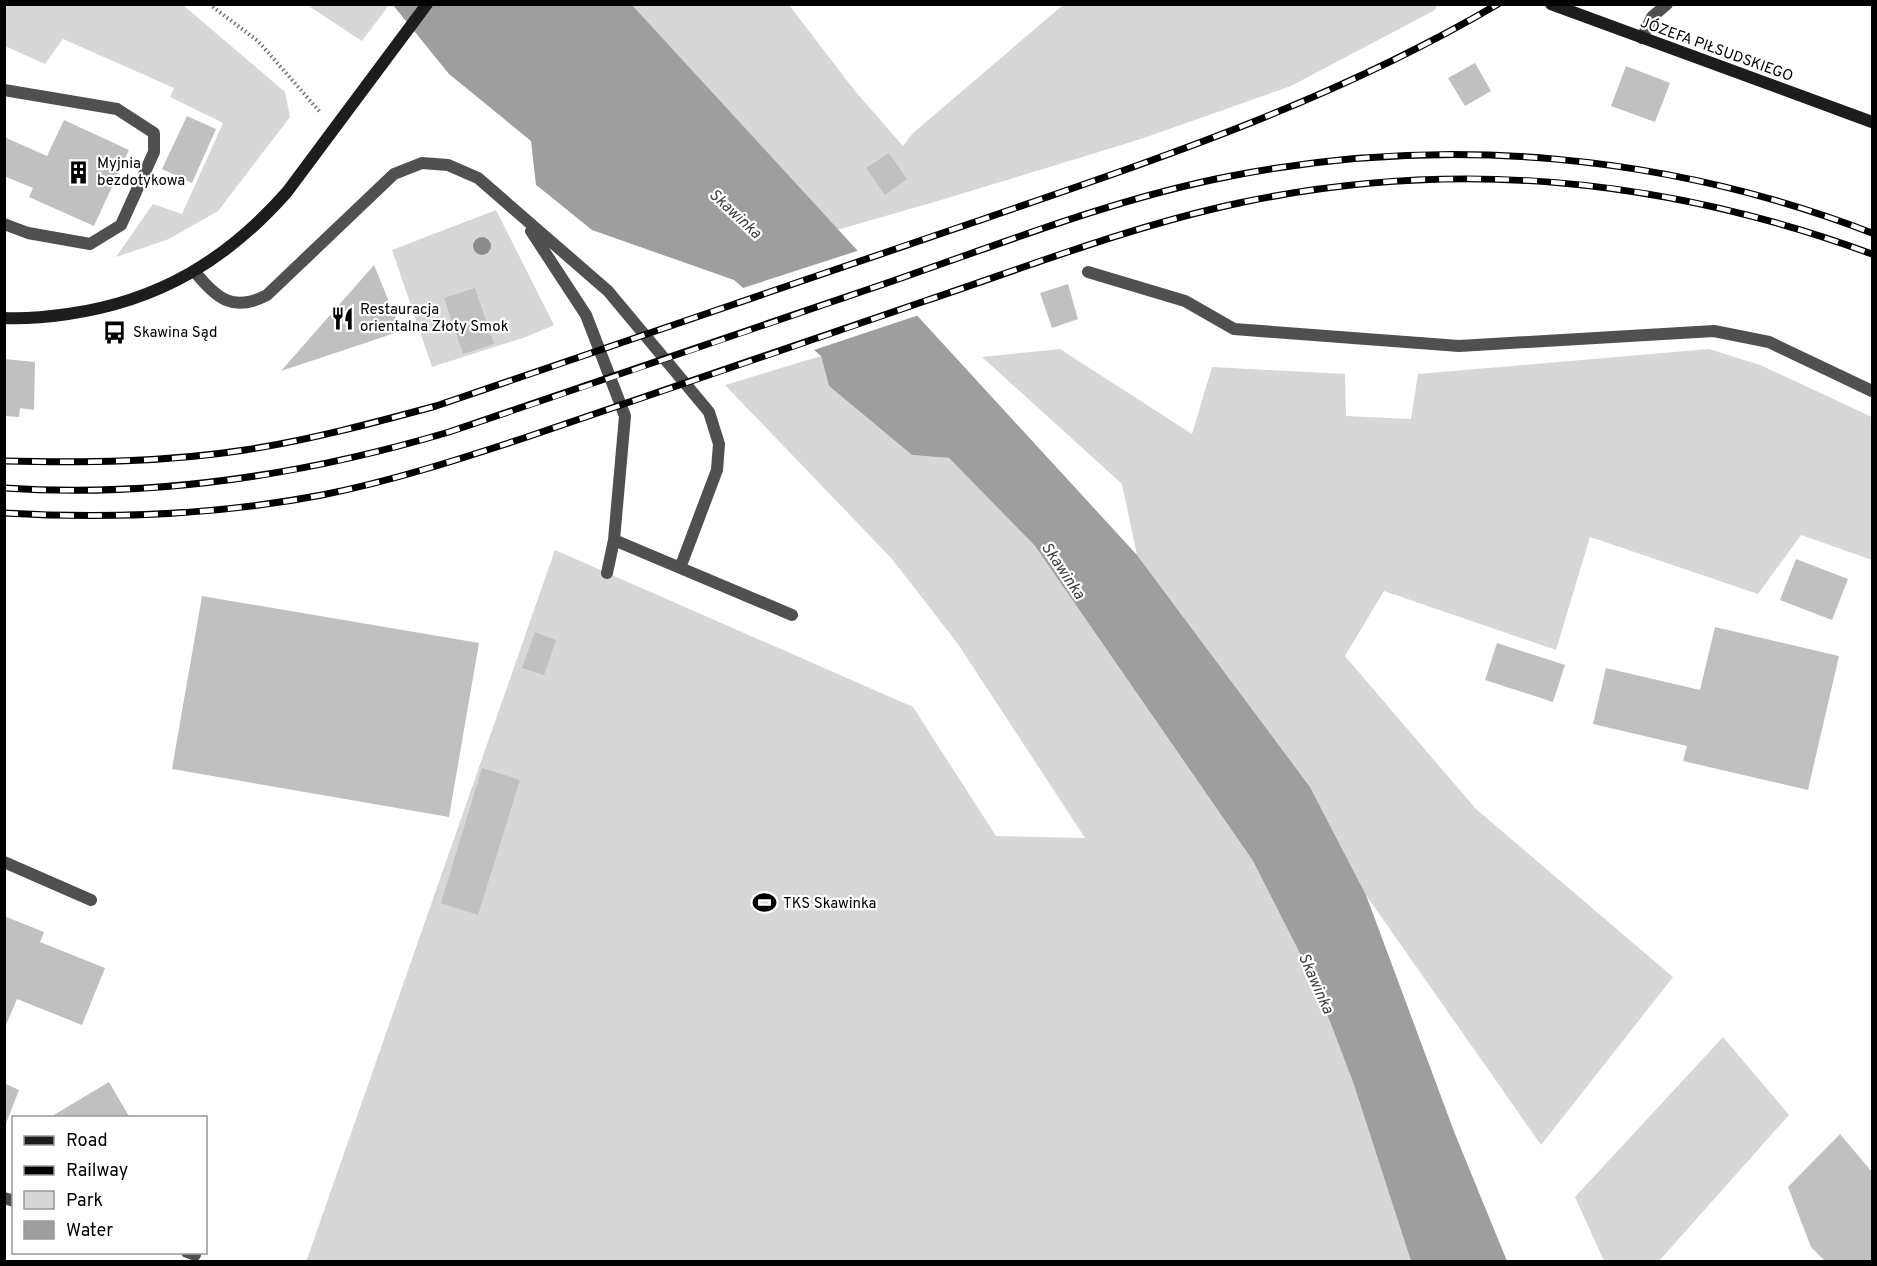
<svg xmlns="http://www.w3.org/2000/svg" width="1877" height="1266" font-family="Overpass,sans-serif">
	<style>
		.green { fill: #d7d7d7 }
		.water { fill: #9e9e9e }
		.pier { fill: #fff }
		.building { fill: #c0c0c0 }
		.lines { fill: none; stroke-linecap: round; stroke-linejoin: round }
		.path { stroke: #727272; stroke-width: 4; stroke-dasharray: 1.5 3; stroke-linecap: butt }
		.service { stroke: #505050; stroke-width: 12 }
		.minor { stroke: #505050; stroke-width: 12 }
		.secondary { stroke: #1d1d1d; stroke-width: 12 }
		.rail-casing { stroke: #000; stroke-width: 7 }
		.rail { stroke: #fff; stroke-width: 4.5; stroke-dasharray: 14; stroke-linecap: butt }
		.tree { fill: #8c8c8c }
		.labels { text-anchor: middle; stroke-width: 4.5; stroke-linejoin: round; paint-order: stroke }
		.street-label { font-size: 15px; fill: #000; stroke: #fff }
		.poi-label { font-size: 15px; fill: #000; stroke: #fff; text-anchor: start }
		.water-label { font-size: 16px; font-style: italic; fill: #3f3f3f; stroke: #fff }
	</style>
	<rect width="100%" height="100%" fill="#fff"/>
	<path class="green" d="M 5,4 L 183,5 L 285,92 L 290,117 L 218,211 L 169,239 L 116,257 L 153,204 L 182,214 L 223,123 L 170,97 L 174,88 L 63,39 L 45,64 L 5,46 Z
		M 307,5 L 389,5 L 362,41 Z
		M 632,5 L 789,5 L 855,91 L 903,146 L 913,133 L 1063,5 L 1437,5 L 1435,10 L 1291,86 L 1141,139 L 948,198 L 837,230 Z
		M 496,210 L 554,325 L 526,337 L 432,367 L 392,250 Z
		M 1060,349 L 1192,434 L 1212,367 L 1345,374 L 1346,416 L 1411,419 L 1418,374 L 1709,349 L 1760,365 L 1872,417 L 1872,560 L 1801,535 L 1758,594 L 1590,537 L 1556,650 L 1384,591 L 1345,656 L 1476,809 L 1673,977 L 1541,1145 L 1366,895 L 1310,787 L 1137,555 L 1122,484 L 982,357 Z
		M 821,356 L 829,386 L 912,455 L 949,458 L 1035,546 L 1253,861 L 1316,985 L 1353,1082 L 1411,1261 L 306,1262 L 555,550 L 913,707 L 996,836 L 1085,838 L 958,644 L 892,559 L 725,385 Z
		M 1723,1037 L 1789,1115 L 1659,1261 L 1604,1261 L 1575,1197 Z"/>
	<path class="water" d="M 393,5 L 632,5 L 1137,555 L 1310,787 L 1366,895 L 1455,1134 L 1507,1261 L 1411,1261 L 1353,1082 L 1316,985 L 1253,861 L 1035,546 L 949,458 L 912,455 L 829,386 L 821,356 L 734,280 L 592,230 L 540,188 L 536,185 L 531,141 L 449,74 Z"/>
	<path class="pier" d="M 860,250 L 919,315 L 811,351 L 740,289 Z"/>
	<path class="building" d="M 1475,63 L 1491,91 L 1465,106 L 1448,78 Z
		M 1626,66 L 1670,83 L 1655,122 L 1611,106 Z
		M 187,116 L 216,129 L 192,183 L 162,169 Z
		M 64,120 L 129,150 L 94,226 L 29,197 L 33,188 L 4,176 L 4,137 L 47,156 Z
		M 889,153 L 907,179 L 885,195 L 866,168 Z
		M 374,265 L 401,331 L 281,371 Z
		M 1068,284 L 1078,319 L 1052,328 L 1040,293 Z
		M 475,288 L 494,344 L 463,354 L 444,298 Z
		M 4,359 L 35,362 L 34,410 L 20,408 L 19,417 L 4,416 Z
		M 1796,559 L 1848,579 L 1832,620 L 1780,600 Z
		M 202,596 L 479,643 L 449,817 L 172,769 Z
		M 1715,627 L 1839,656 L 1808,790 L 1683,761 L 1687,746 L 1593,724 L 1606,668 L 1700,690 Z
		M 535,632 L 556,640 L 544,675 L 522,668 Z
		M 1497,643 L 1565,665 L 1553,702 L 1485,680 Z
		M 482,768 L 520,780 L 478,915 L 441,903 Z
		M 4,916 L 44,932 L 40,942 L 105,968 L 82,1025 L 17,999 L 4,1030 Z
		M 109,1082 L 130,1118 L 53,1118 L 52,1116 Z
		M 4,1083 L 19,1090 L 5,1126 L 4,1126 Z
		M 1840,1134 L 1872,1172 L 1872,1262 L 1826,1262 L 1811,1247 L 1788,1187 Z"/>
	<g class="lines">
		<path class="path" d="M 209,4 L 258,41 L 320,112"/>
		<path class="service" d="M 4,90 L 117,109 L 154,133 L 154,152 L 121,225 L 90,244 L 28,233 L 4,224
			M 531,231 L 586,315 L 625,416 L 614,540 L 607,573
			M 195,272 C 216,298 233,313 267,295 L 394,174 L 422,163 L 448,165 L 478,178 L 608,291 L 709,412 L 719,444 L 717,470 L 680,568
			M 1088,272 L 1185,301 L 1234,329 L 1459,346 L 1714,331 L 1769,342 L 1872,391
			M 614,540 L 792,615
			M 4,862 L 91,900
			M 4,1198 L 14,1201
			M 187,1252 L 195,1255"/>
		<path class="minor" d="M 1642,38 L 1652,17 L 1667,4"/>
		<path class="secondary" d="M 1551,4 L 1872,122
			M 4,318 C 26,319 47,317 68,314 C 159,301 227,260 287,192 L 427,4"/>
		<defs>
			<path id="rail" d="M 4,461 C 85,463 166,462 245,450 C 310,440 373,423 436,406 C 613,346 789,285 966,225 C 1151,161 1328,104 1498,4
				M 4,488 C 156,498 304,475 449,432 C 594,384 739,334 884,284 C 998,245 1112,199 1231,176 C 1446,134 1668,154 1872,233
				M 4,513 C 111,519 217,515 322,495 C 392,481 460,459 527,437 C 660,392 793,347 925,301 C 1029,266 1132,226 1239,203 C 1456,157 1665,178 1872,254"/>
		</defs>
		<use href="#rail" class="rail-casing"/>
		<use href="#rail" class="rail"/>
	</g>
	<circle class="tree" cx="482" cy="246" r="9"/>
	<defs>
		<symbol id="building-bare" viewBox="-9 -9 18 18"><path d="M-4-6H4V6H1V3H-1V6H-4ZM-2.5-4.3h1.7v1.8h-1.7ZM.8-4.3h1.7v1.8H.8ZM-2.5-1h1.7V.8h-1.7ZM.8-1h1.7V.8H.8Z" fill="#000" stroke="#fff" stroke-width="2.5" paint-order="stroke"/></symbol>
		<symbol id="restaurant-bare" viewBox="-9 -9 18 18"><path d="M-5-6h1v4h1v-4h1v4h1v-4h1v5L-1.5 .5V6h-2V.5L-5-1ZM5-6V6H3V1.5H1.5Q1.5-4 5-6Z" fill="#000" stroke="#fff" stroke-width="2.5" paint-order="stroke"/></symbol>
		<symbol id="bus-bare" viewBox="-9 -9 18 18"><path d="M-5-6H5V4H4V6H2V4H-2V6H-4V4H-5ZM-3.5-4V0h7V-4ZM-3.5 1.2v1.5H-2V1.2ZM2 1.2v1.5H3.5V1.2Z" fill="#000" stroke="#fff" stroke-width="2.5" paint-order="stroke"/></symbol>
		<symbol id="stadium-bare" viewBox="-9 -9 18 18"><path d="M0-5a6.5 5 0 1 0 0 10a6.5 5 0 1 0 0-10ZM-3.5-1.8h7v3.6h-7Z" fill="#000" stroke="#fff" stroke-width="2.5" paint-order="stroke"/></symbol>
	</defs>
	<g fill-rule="evenodd">
		<use href="#building-bare" x="62" y="156" width="33" height="33"/>
		<use href="#restaurant-bare" x="326" y="302" width="33" height="33"/>
		<use href="#bus-bare" x="98" y="316" width="33" height="33"/>
		<use href="#stadium-bare" x="748" y="886" width="33" height="33"/>
	</g>
	<g class="labels">
		<g class="street-label">
			<text transform="translate(1717 49) rotate(20)" y="5">JÓZEFA PIŁSUDSKIEGO</text>
		</g>
		<g class="poi-label">
			<text x="97" y="168">Myjnia<tspan x="97" dy="17">bezdotykowa</tspan></text>
			<text x="360" y="314">Restauracja<tspan x="360" dy="17">orientalna Złoty Smok</tspan></text>
			<text x="133" y="337">Skawina Sąd</text>
			<text x="783" y="908">TKS Skawinka</text>
		</g>
		<g class="water-label">
			<text transform="translate(736 213) rotate(43)" y="6">Skawinka</text>
			<text transform="translate(1064 570) rotate(56)" y="6">Skawinka</text>
			<text transform="translate(1317 983) rotate(66)" y="6">Skawinka</text>
		</g>
	</g>
	<rect width="1877" height="1266" fill="none" stroke="#000000" stroke-width="12"/>
	<rect x="12" y="1116" width="195" height="138" fill="#ffffff" stroke="#999999" stroke-width="1.5"/>
	<rect x="24" y="1136" width="30" height="9" fill="#1d1d1d" stroke="#999999" stroke-width="1.5"/>
	<text x="66" y="1146" font-size="18" fill="#000000">Road</text>
	<rect x="24" y="1166" width="30" height="9" fill="#000000" stroke="#999999" stroke-width="1.5"/>
	<text x="66" y="1176" font-size="18" fill="#000000">Railway</text>
	<rect x="24" y="1191" width="30" height="18" fill="#d7d7d7" stroke="#999999" stroke-width="1.5"/>
	<text x="66" y="1206" font-size="18" fill="#000000">Park</text>
	<rect x="24" y="1221" width="30" height="18" fill="#9e9e9e" stroke="#999999" stroke-width="1.5"/>
	<text x="66" y="1236" font-size="18" fill="#000000">Water</text>
</svg>
